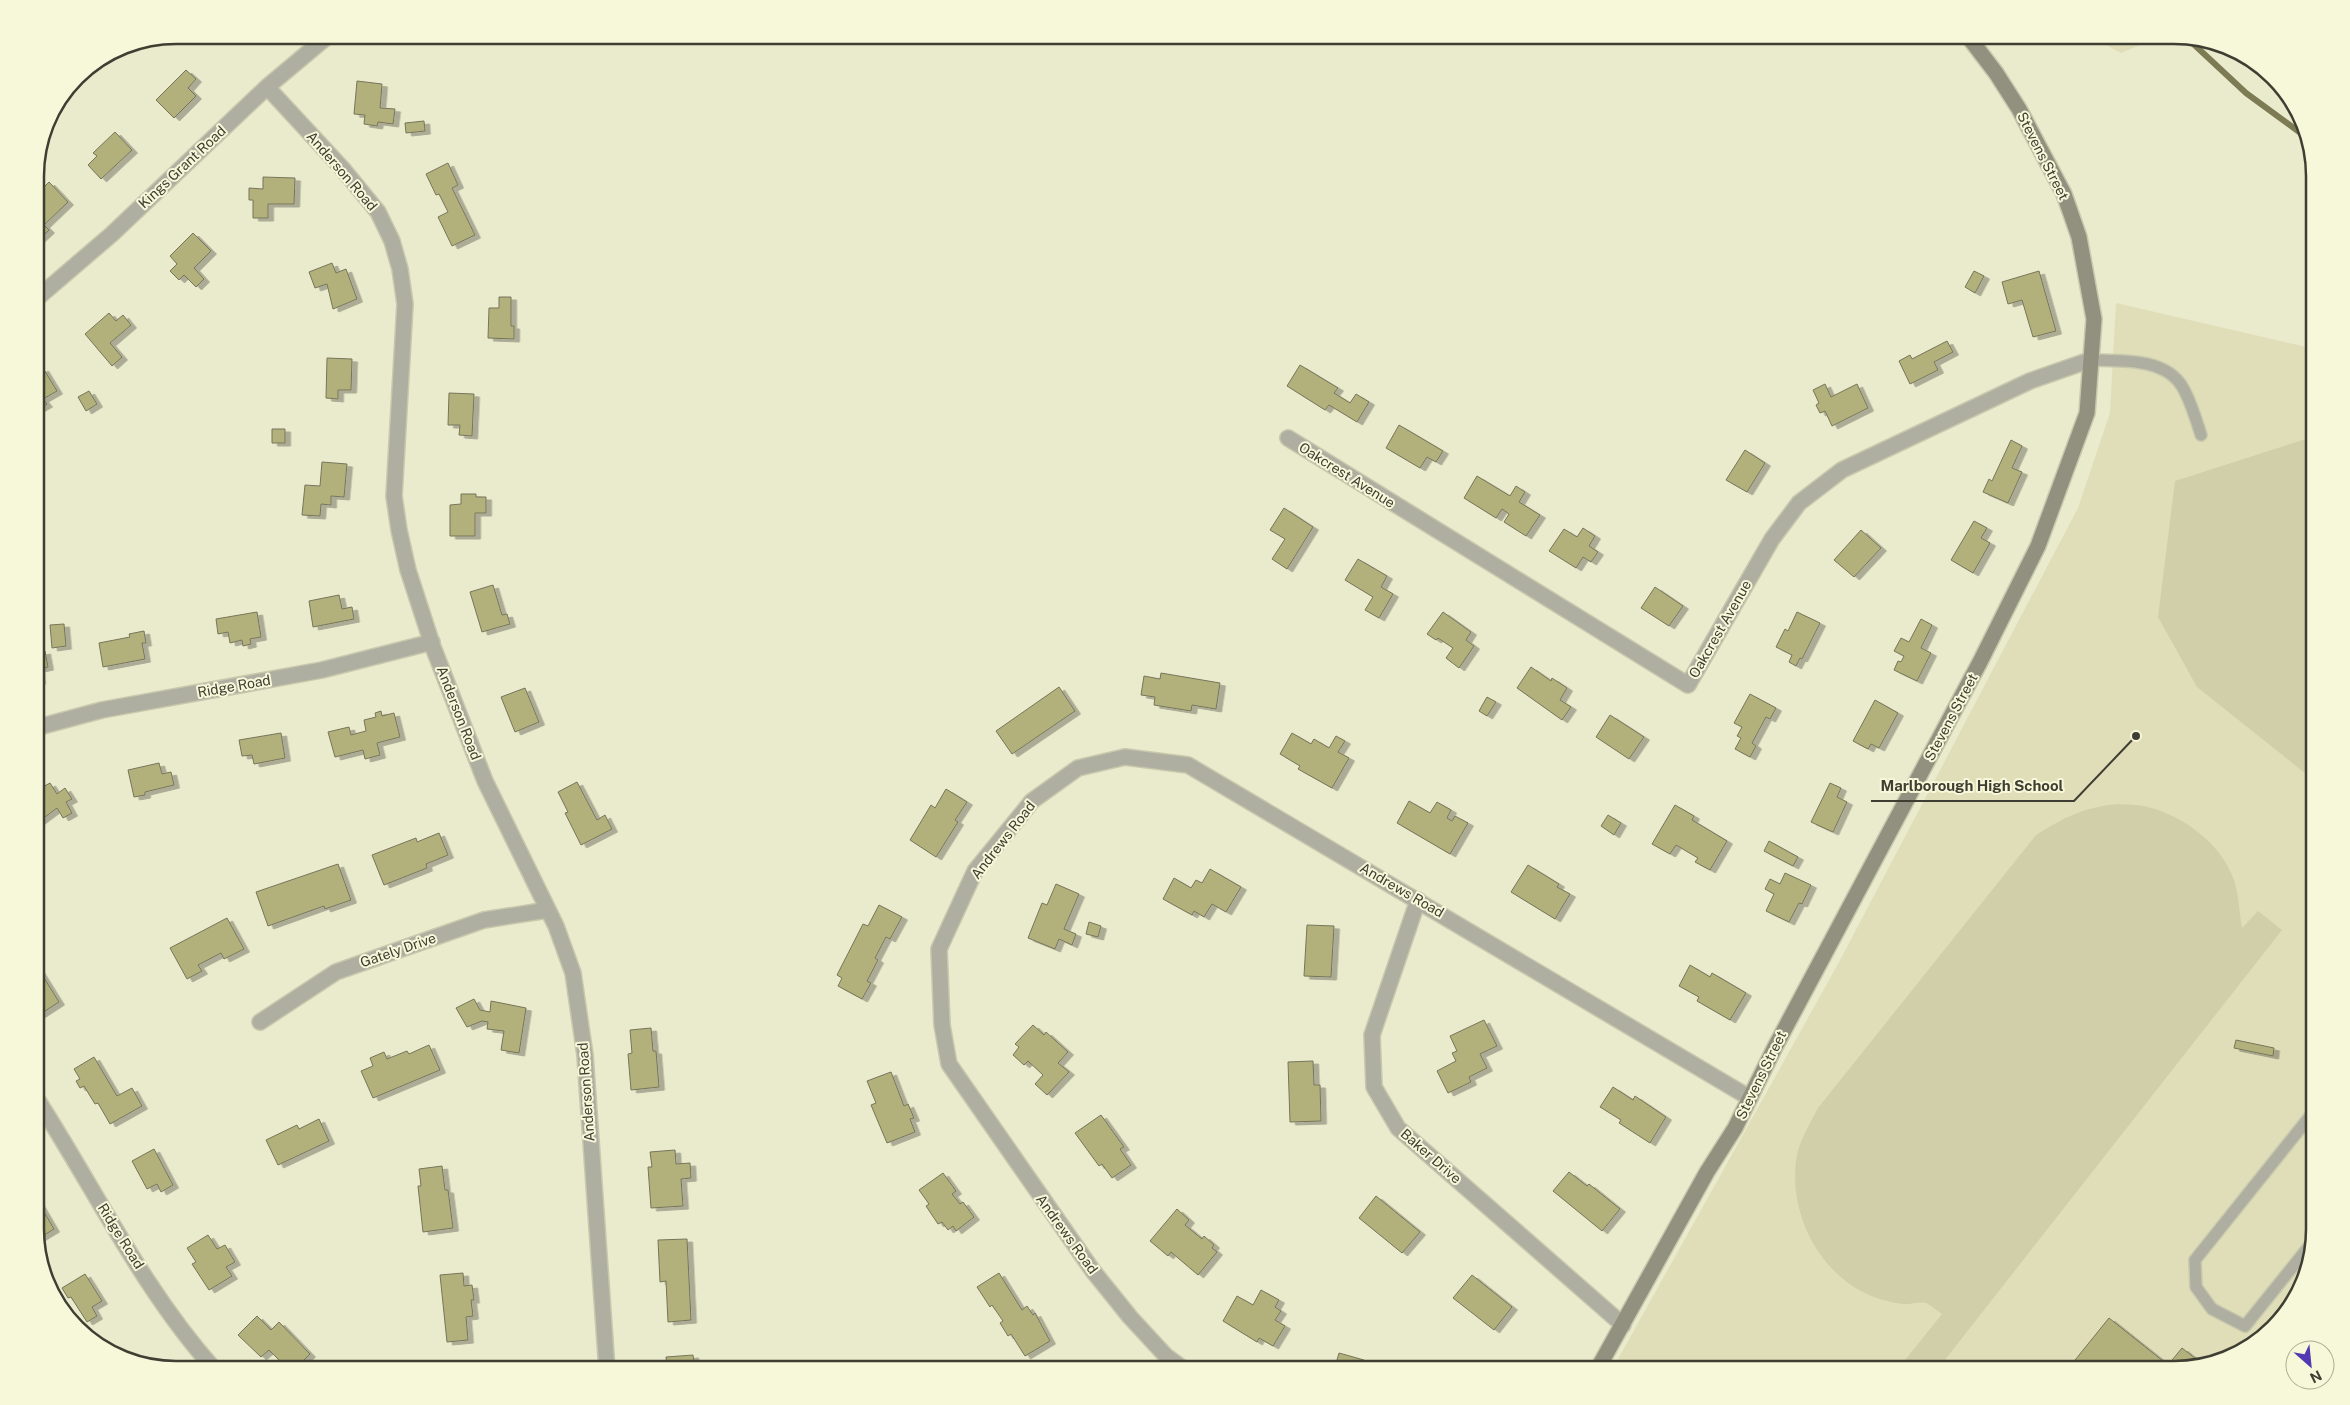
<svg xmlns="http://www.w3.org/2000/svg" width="2350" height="1405" font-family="'Public Sans',sans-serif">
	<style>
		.built { fill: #dfdeb9 }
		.green { fill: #d0cfa9 }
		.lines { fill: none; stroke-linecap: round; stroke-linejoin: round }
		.stream { stroke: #7c7b53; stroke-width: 6 }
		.building { fill: #b2b17b; stroke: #76755b; filter: url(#shadow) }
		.lane-casing { stroke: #c8c8ad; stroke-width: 14 }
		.street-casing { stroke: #c8c8ad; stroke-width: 18 }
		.secondary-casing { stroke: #c8c8ad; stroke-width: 18 }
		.lane { stroke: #aeaea1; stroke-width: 11 }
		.street { stroke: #aeaea1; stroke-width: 15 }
		.secondary { stroke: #92917f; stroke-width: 15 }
		.labels { text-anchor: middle; stroke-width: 4; stroke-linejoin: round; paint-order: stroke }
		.street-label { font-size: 14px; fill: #3e3e32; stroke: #f7f7d9 }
		.rim { fill: none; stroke: #3e3e32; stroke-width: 2.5 }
		.leader { fill: none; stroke: #3e3e32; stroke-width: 2 }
		.callout-dot { fill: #3e3e32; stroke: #f7f7d9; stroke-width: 2 }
		.callout-label { font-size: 15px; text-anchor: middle; font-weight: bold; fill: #3e3e32; stroke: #f7f7d9; stroke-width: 4; stroke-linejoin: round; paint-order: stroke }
	</style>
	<defs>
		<filter id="shadow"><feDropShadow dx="5.5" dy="3" stdDeviation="0" flood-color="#0004"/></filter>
	</defs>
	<rect width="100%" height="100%" fill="#eaeacc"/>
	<path class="built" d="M 2088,35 L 2163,35 L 2121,53 Z
		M 2116,303 L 2315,349 L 2315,1230 L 2296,1300 L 2245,1351 L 2175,1370 L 1612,1370 L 1838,964 L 2078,508 L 2110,413 Z"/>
	<path class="green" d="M 2315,436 L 2315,781 L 2197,687 L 2158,617 L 2175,481 Z
		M 2117,804 C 2127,805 2138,804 2148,807 C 2181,815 2219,842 2232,875 C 2239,891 2239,911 2242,928 L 2258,911 L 2282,930 L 1937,1370 L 1897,1370 L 1942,1314 C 1937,1311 1931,1305 1926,1303 C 1919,1301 1910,1305 1903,1304 C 1894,1303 1882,1300 1874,1297 C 1821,1277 1789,1216 1796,1161 C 1798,1143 1809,1125 1818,1108 L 2036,835 C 2065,817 2082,808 2117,804 Z"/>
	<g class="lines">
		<path class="stream" d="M 2187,38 L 2246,93 L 2306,137"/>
	</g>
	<path class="building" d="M 186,70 L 196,79 L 188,88 L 196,96 L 174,118 L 156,100 Z
		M 357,81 L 382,84 L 380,108 L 395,109 L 393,124 L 378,122 L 377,126 L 364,124 L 365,115 L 354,114 Z
		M 424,121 L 425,131 L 406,133 L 405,123 Z
		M 115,132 L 132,150 L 101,179 L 88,165 L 97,156 L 93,153 Z
		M 448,163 L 458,185 L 452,188 L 475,235 L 452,246 L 438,217 L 448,212 L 439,194 L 436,195 L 426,174 Z
		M 263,177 L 295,178 L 294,204 L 268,204 L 268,218 L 253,218 L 253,200 L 249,200 L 249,188 L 263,189 Z
		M 49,182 L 68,202 L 44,225 L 49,230 L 35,243 L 35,196 Z
		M 193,233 L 211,251 L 194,268 L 204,279 L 196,287 L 184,275 L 179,280 L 170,271 L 177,264 L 170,256 Z
		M 332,263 L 336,273 L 346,269 L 357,299 L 333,309 L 327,284 L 315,288 L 309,272 Z
		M 1974,271 L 1984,276 L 1975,293 L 1965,287 Z
		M 2039,271 L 2056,331 L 2033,337 L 2022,300 L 2008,304 L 2002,282 Z
		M 499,297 L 511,297 L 511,326 L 514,326 L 514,339 L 488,338 L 489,308 L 499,308 Z
		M 109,313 L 116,321 L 123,315 L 131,325 L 110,343 L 122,357 L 112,366 L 85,334 Z
		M 1947,341 L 1953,352 L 1934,362 L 1938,370 L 1910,384 L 1899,361 L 1910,355 L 1912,359 Z
		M 327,358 L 352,359 L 351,390 L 338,390 L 338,399 L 326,398 Z
		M 1300,365 L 1338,388 L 1334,393 L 1350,403 L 1356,394 L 1369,402 L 1357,422 L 1329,405 L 1325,410 L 1287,386 Z
		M 43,368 L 57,391 L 43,399 L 47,404 L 35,411 L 35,372 Z
		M 1825,384 L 1831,397 L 1857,384 L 1868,408 L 1832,426 L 1825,411 L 1820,413 L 1816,405 L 1819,403 L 1813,390 Z
		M 89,391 L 97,404 L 86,411 L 78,397 Z
		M 449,393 L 474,394 L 472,436 L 459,435 L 460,425 L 448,425 Z
		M 1399,425 L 1443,451 L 1436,462 L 1427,457 L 1420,468 L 1386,448 Z
		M 272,429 L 285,429 L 285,443 L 272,443 Z
		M 2011,440 L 2022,446 L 2012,468 L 2022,472 L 2008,503 L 1983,492 L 1989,479 L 1992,481 Z
		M 1745,450 L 1765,463 L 1747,492 L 1726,480 Z
		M 322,462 L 347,464 L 344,497 L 331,496 L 331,505 L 321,504 L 320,516 L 302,515 L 305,485 L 320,486 Z
		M 1477,476 L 1510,496 L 1516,486 L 1525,492 L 1519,502 L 1540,515 L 1526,536 L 1504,522 L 1509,514 L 1502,509 L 1496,518 L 1464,498 Z
		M 461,494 L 476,494 L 476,497 L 486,497 L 486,513 L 475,513 L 475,536 L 450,536 L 450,505 L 461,504 Z
		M 1284,508 L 1313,527 L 1287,569 L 1272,559 L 1285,539 L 1270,530 Z
		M 1974,521 L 1987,528 L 1981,538 L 1990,543 L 1973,573 L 1951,560 Z
		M 1583,528 L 1595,536 L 1589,546 L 1598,552 L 1591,562 L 1583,557 L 1576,568 L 1549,551 L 1564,529 L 1577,537 Z
		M 1861,530 L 1881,548 L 1854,577 L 1834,560 Z
		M 1358,559 L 1387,576 L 1381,587 L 1393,594 L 1379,618 L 1365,610 L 1373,597 L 1345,580 Z
		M 493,585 L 502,615 L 507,614 L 510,624 L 482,632 L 470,592 Z
		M 1655,587 L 1683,606 L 1669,626 L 1641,608 Z
		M 339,595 L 342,609 L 352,607 L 354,619 L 313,627 L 309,601 Z
		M 257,612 L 261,637 L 250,639 L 251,644 L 243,646 L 242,640 L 230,643 L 228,632 L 218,634 L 216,619 Z
		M 1443,612 L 1471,632 L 1466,640 L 1474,646 L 1459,668 L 1446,658 L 1453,648 L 1438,638 L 1436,640 L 1427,634 Z
		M 1797,612 L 1820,623 L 1802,659 L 1800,658 L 1796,666 L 1789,662 L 1792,655 L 1776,647 L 1785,629 L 1788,631 Z
		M 1921,619 L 1932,625 L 1921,648 L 1931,653 L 1917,681 L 1894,670 L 1898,661 L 1901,662 L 1904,656 L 1894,651 L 1901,638 L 1909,642 Z
		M 64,624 L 66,646 L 52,648 L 50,625 Z
		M 144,631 L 146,643 L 142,643 L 145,659 L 103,667 L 99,643 L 130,637 L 129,634 Z
		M 45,651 L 48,667 L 39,669 L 40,681 L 35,682 L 35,653 Z
		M 1531,667 L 1551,681 L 1552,678 L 1567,688 L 1560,700 L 1571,707 L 1562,720 L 1517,688 Z
		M 1161,673 L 1220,683 L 1216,709 L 1192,705 L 1191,711 L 1154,705 L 1155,697 L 1141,695 L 1144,676 L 1160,679 Z
		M 1059,687 L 1075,711 L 1012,754 L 996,731 Z
		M 525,688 L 539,722 L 515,732 L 501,697 Z
		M 1750,694 L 1776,708 L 1770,719 L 1766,717 L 1752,743 L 1756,746 L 1750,757 L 1735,749 L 1741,738 L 1737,736 L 1742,727 L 1734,723 Z
		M 1487,697 L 1496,702 L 1487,716 L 1479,711 Z
		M 1875,700 L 1898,713 L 1879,748 L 1871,744 L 1868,749 L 1853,741 Z
		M 381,711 L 382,716 L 394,713 L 400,737 L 377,743 L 380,755 L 365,759 L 363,750 L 335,757 L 328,732 L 349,727 L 351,735 L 366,731 L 364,720 L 376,717 L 375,713 Z
		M 1610,715 L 1644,737 L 1629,759 L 1596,737 Z
		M 281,733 L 285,758 L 254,764 L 252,755 L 242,756 L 239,740 Z
		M 1292,733 L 1311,744 L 1314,739 L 1329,748 L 1336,736 L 1345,741 L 1338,752 L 1349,758 L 1332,788 L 1298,769 L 1300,766 L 1280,754 Z
		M 159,763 L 162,774 L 171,772 L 174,785 L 145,792 L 145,795 L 134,797 L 128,770 Z
		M 577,782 L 597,820 L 605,815 L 612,829 L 581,845 L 565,813 L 568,812 L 558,792 Z
		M 50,783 L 57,794 L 65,788 L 72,799 L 66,802 L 72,813 L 63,818 L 57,808 L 37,823 L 35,820 L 35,786 L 37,785 L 39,789 Z
		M 1830,783 L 1841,788 L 1837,797 L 1847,802 L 1833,832 L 1811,822 Z
		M 946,789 L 967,802 L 955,820 L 958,822 L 936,857 L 910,840 L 931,805 L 935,808 Z
		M 1409,801 L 1430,813 L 1437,802 L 1451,810 L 1447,818 L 1452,821 L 1455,816 L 1468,823 L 1450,854 L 1397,823 Z
		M 1675,805 L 1694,816 L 1692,820 L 1727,841 L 1710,870 L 1695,862 L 1698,858 L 1676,845 L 1670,854 L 1652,844 Z
		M 1608,815 L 1621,823 L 1614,835 L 1601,826 Z
		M 439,833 L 448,855 L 426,864 L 427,868 L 384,885 L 372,855 L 416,838 L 417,842 Z
		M 1769,841 L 1798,857 L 1793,866 L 1764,851 Z
		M 338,864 L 351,900 L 325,909 L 324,906 L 268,926 L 256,892 Z
		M 1528,865 L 1559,884 L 1557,887 L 1570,894 L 1555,919 L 1511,892 Z
		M 1210,869 L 1241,887 L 1226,912 L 1212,904 L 1204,917 L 1194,911 L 1192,915 L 1163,899 L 1174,878 L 1191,888 L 1196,880 L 1202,883 Z
		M 1785,873 L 1811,885 L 1802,904 L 1799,903 L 1789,922 L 1766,911 L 1774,894 L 1765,889 L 1770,879 L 1780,884 Z
		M 1056,884 L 1079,894 L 1064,929 L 1076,934 L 1072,945 L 1059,939 L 1055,949 L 1028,938 L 1042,903 L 1047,905 Z
		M 879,905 L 902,917 L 890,939 L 886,937 L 875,958 L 878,960 L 867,981 L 871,983 L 862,999 L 838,986 L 842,978 L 837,975 L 863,924 L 868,926 Z
		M 227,918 L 244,949 L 224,959 L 221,953 L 198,965 L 202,971 L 187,979 L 170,948 Z
		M 1089,922 L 1101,926 L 1098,937 L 1086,934 Z
		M 1307,925 L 1334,926 L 1331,977 L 1304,976 Z
		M 36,965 L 59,1002 L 39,1015 L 35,1009 Z
		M 1690,965 L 1710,977 L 1712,973 L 1746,993 L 1730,1020 L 1697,1001 L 1699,997 L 1679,986 Z
		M 474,999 L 480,1010 L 490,1012 L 491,1001 L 526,1008 L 519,1053 L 501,1050 L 504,1031 L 487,1029 L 488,1022 L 482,1021 L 467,1027 L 456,1008 Z
		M 1484,1020 L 1497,1046 L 1480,1054 L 1487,1068 L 1469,1077 L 1471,1082 L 1448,1093 L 1437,1071 L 1456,1061 L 1452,1053 L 1457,1051 L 1450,1036 Z
		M 1033,1025 L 1044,1035 L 1046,1032 L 1068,1052 L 1058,1063 L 1069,1072 L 1047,1095 L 1035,1084 L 1043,1075 L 1028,1061 L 1024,1065 L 1013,1055 L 1019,1047 L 1015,1044 Z
		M 651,1028 L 653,1051 L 656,1051 L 659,1087 L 631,1090 L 628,1054 L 632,1053 L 630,1030 Z
		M 2236,1040 L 2274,1048 L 2273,1056 L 2234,1048 Z
		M 429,1045 L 440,1070 L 373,1098 L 361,1071 L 373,1066 L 370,1058 L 384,1052 L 387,1059 L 407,1051 L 409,1054 Z
		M 94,1057 L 117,1096 L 132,1088 L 142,1106 L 110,1124 L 98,1103 L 95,1104 L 84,1086 L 80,1088 L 76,1081 L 80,1079 L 74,1069 Z
		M 1313,1061 L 1314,1085 L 1320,1085 L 1321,1121 L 1290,1122 L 1288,1062 Z
		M 891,1072 L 904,1106 L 908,1104 L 914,1118 L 910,1119 L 915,1132 L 887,1143 L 871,1105 L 876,1103 L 867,1081 Z
		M 1613,1087 L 1633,1100 L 1635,1096 L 1666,1117 L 1650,1143 L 1619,1123 L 1621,1120 L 1600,1107 Z
		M 1101,1115 L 1124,1147 L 1120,1149 L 1131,1165 L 1112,1178 L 1102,1164 L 1099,1166 L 1075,1133 Z
		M 319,1119 L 329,1141 L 278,1165 L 266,1140 L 297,1125 L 299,1129 Z
		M 154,1149 L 173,1185 L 161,1192 L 157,1184 L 147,1189 L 132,1161 Z
		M 675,1150 L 676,1164 L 690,1163 L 691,1178 L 681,1179 L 683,1206 L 651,1208 L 648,1167 L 652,1167 L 650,1152 Z
		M 442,1166 L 445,1190 L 448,1190 L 453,1228 L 423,1232 L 418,1186 L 421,1186 L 419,1169 Z
		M 1569,1172 L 1587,1186 L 1589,1184 L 1620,1209 L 1602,1231 L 1553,1191 Z
		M 943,1173 L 956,1191 L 952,1194 L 960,1204 L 963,1202 L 974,1217 L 956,1231 L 953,1226 L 948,1230 L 942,1222 L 938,1224 L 926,1206 L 929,1204 L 919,1190 Z
		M 1376,1196 L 1420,1232 L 1402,1253 L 1359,1218 Z
		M 36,1198 L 54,1229 L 36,1240 L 35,1199 Z
		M 1177,1209 L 1189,1220 L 1185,1225 L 1202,1239 L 1204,1236 L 1214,1245 L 1212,1248 L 1217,1252 L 1198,1275 L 1171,1252 L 1168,1256 L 1150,1241 Z
		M 208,1235 L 217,1249 L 225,1245 L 235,1262 L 226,1267 L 232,1276 L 209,1290 L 192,1264 L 196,1262 L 187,1248 Z
		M 687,1239 L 691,1320 L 668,1322 L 666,1281 L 660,1282 L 658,1240 Z
		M 463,1273 L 464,1286 L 472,1285 L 474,1300 L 471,1300 L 473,1316 L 466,1317 L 468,1340 L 447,1342 L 440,1275 Z
		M 999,1273 L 1022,1310 L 1027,1306 L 1033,1315 L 1035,1313 L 1050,1341 L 1025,1356 L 1011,1334 L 1008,1336 L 1000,1323 L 1003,1321 L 992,1305 L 990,1307 L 977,1287 Z
		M 85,1274 L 102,1301 L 92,1307 L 97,1316 L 87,1322 L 71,1297 L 68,1298 L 62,1288 Z
		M 1472,1275 L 1512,1307 L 1494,1330 L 1453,1298 Z
		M 1261,1290 L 1279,1300 L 1275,1307 L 1281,1311 L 1275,1320 L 1285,1326 L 1273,1346 L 1259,1338 L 1257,1342 L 1223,1321 L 1237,1296 L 1253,1305 Z
		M 257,1316 L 271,1330 L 279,1322 L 310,1354 L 294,1370 L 289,1370 L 269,1350 L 261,1357 L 238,1335 Z
		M 2109,1318 L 2168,1365 L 2182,1348 L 2201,1363 L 2175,1370 L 2067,1370 Z
		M 1339,1353 L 1364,1360 L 1362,1368 L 1370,1370 L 1334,1370 Z
		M 693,1355 L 695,1370 L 667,1370 L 666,1357 Z"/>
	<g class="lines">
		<defs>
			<path id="lane" d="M 2090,360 C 2120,361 2166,357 2183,388 C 2191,402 2196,419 2201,435
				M 2311,1244 L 2245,1326 L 2212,1309 L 2196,1287 L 2195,1260 L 2315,1110"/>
			<path id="street" d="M 267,87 L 342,168 L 378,212 L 392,241 L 400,269 L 405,304 L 394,496 L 399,530 L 408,570 L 433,647 L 485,781 L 556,926 L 573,973 L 585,1055 L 607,1370
				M 35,300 L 112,234 L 267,87 L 329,35
				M 1288,438 L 1688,685 L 1772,539 L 1799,503 L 1842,470 L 2030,381 L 2090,360
				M 35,728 L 102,710 L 322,670 L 432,642
				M 1418,900 L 1372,1035 L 1374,1087 L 1398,1128 L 1623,1325
				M 260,1022 L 336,972 L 484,920 L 548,910
				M 35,1096 C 94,1187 142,1289 215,1370
				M 1185,1370 L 1166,1356 L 1130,1317 L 1093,1271 L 949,1064 L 942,1025 L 939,949 L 975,871 L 1032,801 L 1078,768 L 1125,757 L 1188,765 L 1750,1098"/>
			<path id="secondary" d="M 1597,1370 L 1707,1172 L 1735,1128 L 1775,1047 L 1980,662 L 2038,546 L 2087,413 L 2094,319 L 2079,237 L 2064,194 L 2019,109 L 1996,73 L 1967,35"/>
		</defs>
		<use href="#lane" class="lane-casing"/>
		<use href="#street" class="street-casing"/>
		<use href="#secondary" class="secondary-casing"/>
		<use href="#lane" class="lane"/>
		<use href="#street" class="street"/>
		<use href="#secondary" class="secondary"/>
	</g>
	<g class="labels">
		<g class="street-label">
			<text transform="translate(2043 156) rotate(63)" y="5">Stevens Street</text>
			<text transform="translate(182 167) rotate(-43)" y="5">Kings Grant Road</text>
			<text transform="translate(342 171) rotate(49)" y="5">Anderson Road</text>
			<text transform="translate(1347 475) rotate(32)" y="5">Oakcrest Avenue</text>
			<text transform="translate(1720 629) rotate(-60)" y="5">Oakcrest Avenue</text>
			<text transform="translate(234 686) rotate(-10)" y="5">Ridge Road</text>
			<text transform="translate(459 713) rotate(69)" y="5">Anderson Road</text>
			<text transform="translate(1951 717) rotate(-62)" y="5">Stevens Street</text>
			<text transform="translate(1003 840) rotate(-52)" y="5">Andrews Road</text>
			<text transform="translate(1402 890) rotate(30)" y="5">Andrews Road</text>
			<text transform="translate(398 950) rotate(-19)" y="5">Gately Drive</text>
			<text transform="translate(1761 1075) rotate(-64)" y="5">Stevens Street</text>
			<text transform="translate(586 1092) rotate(-94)" y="5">Anderson Road</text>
			<text transform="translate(1431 1156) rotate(41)" y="5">Baker Drive</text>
			<text transform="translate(1067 1234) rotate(54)" y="5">Andrews Road</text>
			<text transform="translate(121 1236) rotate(58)" y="5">Ridge Road</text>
		</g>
	</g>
	<path d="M0 0H2350V1405H0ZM176 44H2174A132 132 0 0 1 2306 176V1229A132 132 0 0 1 2174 1361H176A132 132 0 0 1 44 1229V176A132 132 0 0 1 176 44Z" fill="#f7f7d9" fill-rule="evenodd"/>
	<path class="rim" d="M176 44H2174A132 132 0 0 1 2306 176V1229A132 132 0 0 1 2174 1361H176A132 132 0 0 1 44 1229V176A132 132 0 0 1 176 44Z"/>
	<path class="leader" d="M2136 736L2074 801H1871"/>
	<circle class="callout-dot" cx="2136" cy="736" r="5"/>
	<g class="callout-label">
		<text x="1972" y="791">Marlborough High School</text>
	</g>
	<g transform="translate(2310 1365) rotate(153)"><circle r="24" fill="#f7f7d9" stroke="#adad96"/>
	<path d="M0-4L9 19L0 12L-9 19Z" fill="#543ab2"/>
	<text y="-8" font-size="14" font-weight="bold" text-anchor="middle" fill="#3e3e32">N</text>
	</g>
</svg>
